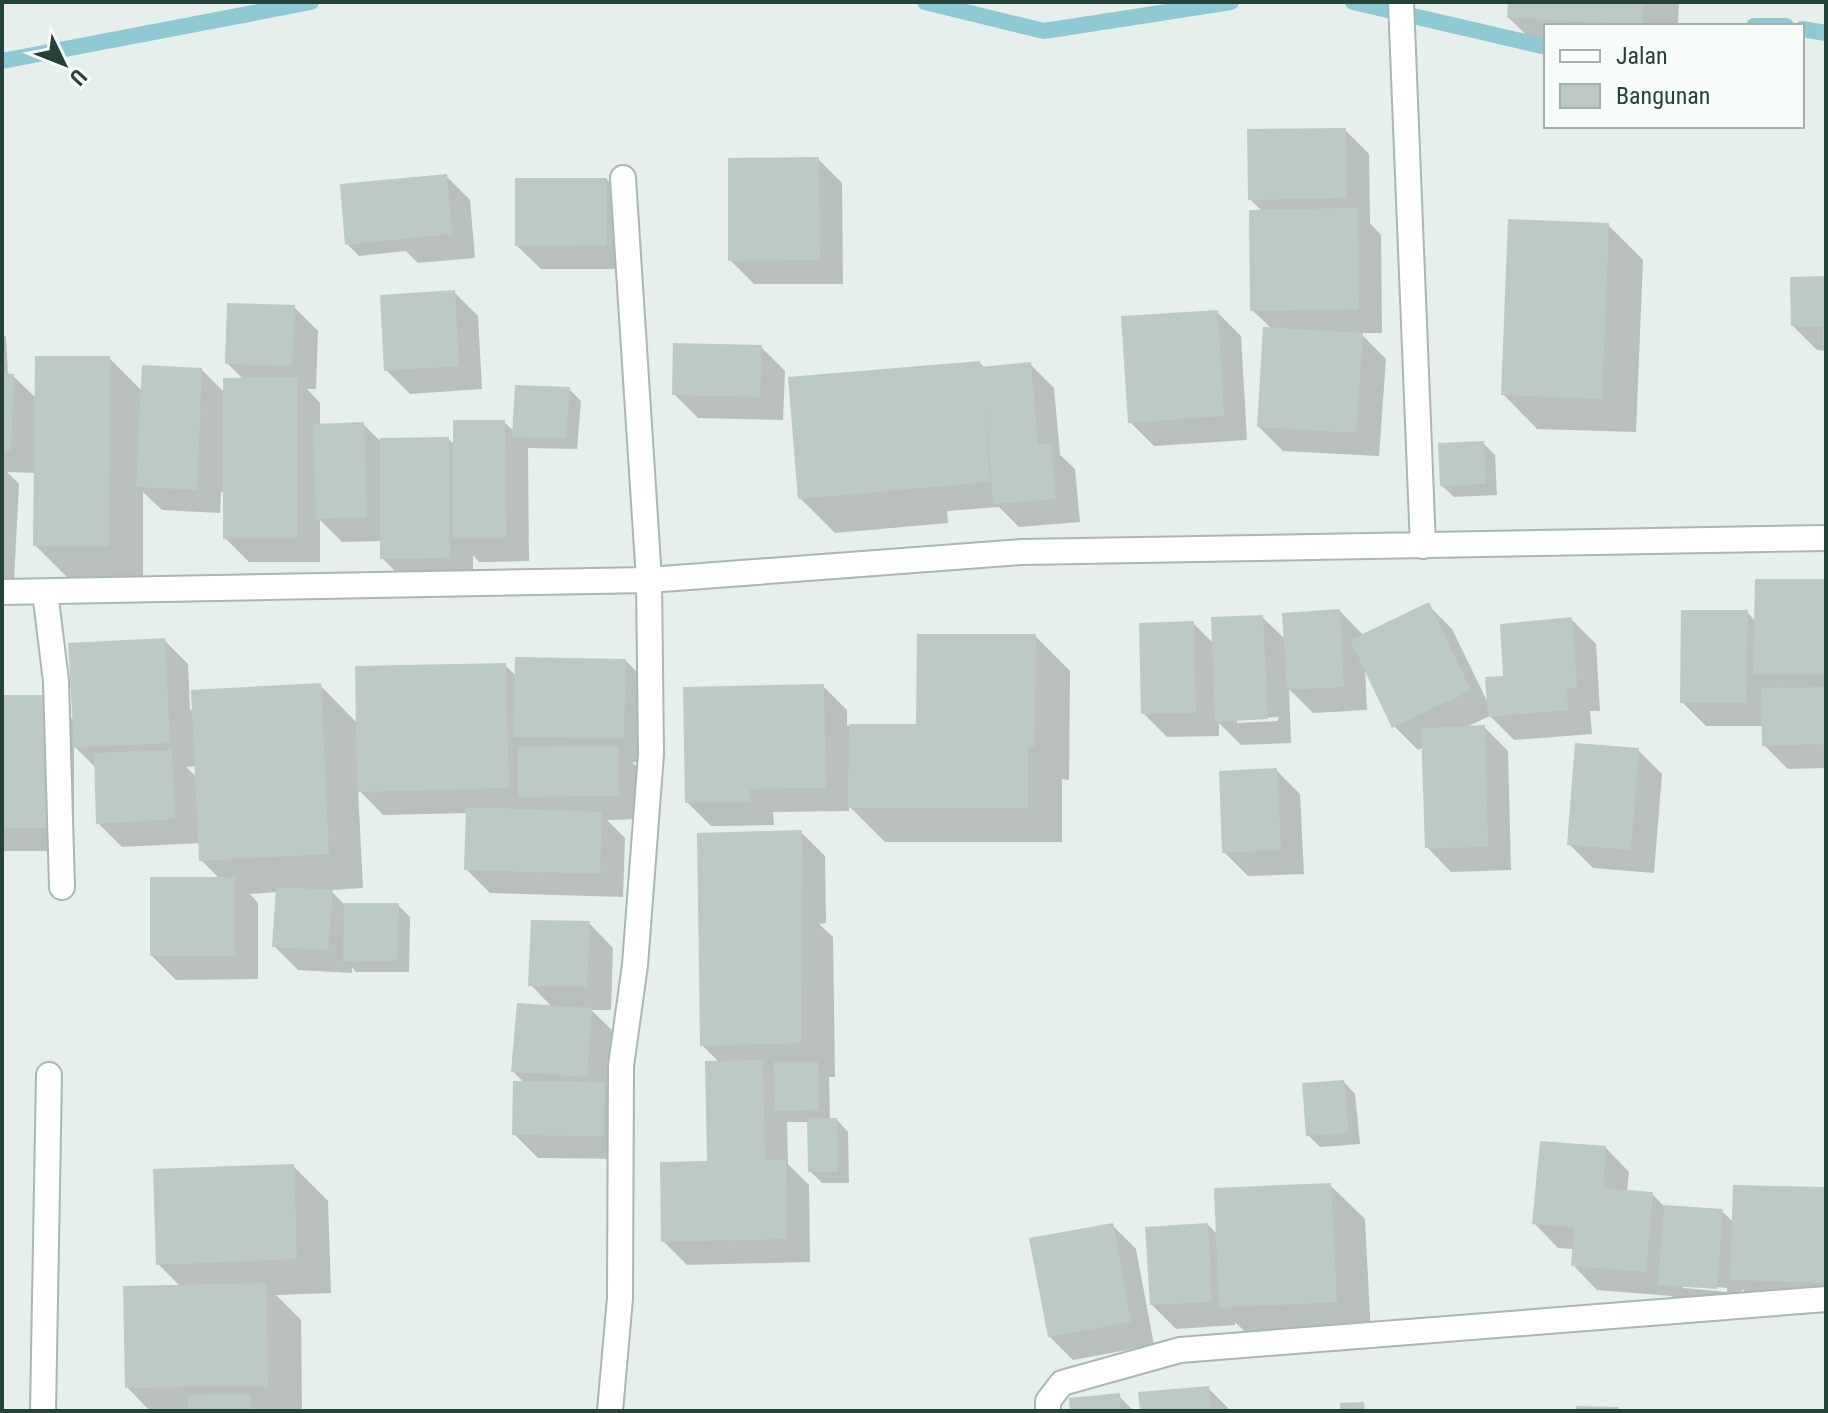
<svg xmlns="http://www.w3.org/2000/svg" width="1828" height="1413" font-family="'Roboto Condensed',sans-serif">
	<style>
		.shadow { fill: #0003; fill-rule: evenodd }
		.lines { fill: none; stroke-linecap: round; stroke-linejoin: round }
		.stream { stroke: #8ec9d4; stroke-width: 16 }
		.building { fill: #bbcac4 }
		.minor-casing { stroke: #a8b8b2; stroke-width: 28 }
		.minor { stroke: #fff; stroke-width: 24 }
	</style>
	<rect width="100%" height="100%" fill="#e6efeb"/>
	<path class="shadow" d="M 1510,2 L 1679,2 L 1678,26 L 1546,26 L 1544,52 L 1509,18 Z
		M 1345,130 L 1369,154 L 1370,223 L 1381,235 L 1382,333 L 1360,333 L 1386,359 L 1379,456 L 1283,451 L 1259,427 L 1272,329 L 1252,310 L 1263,212 L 1250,199 Z
		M 818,159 L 842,183 L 843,284 L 754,284 L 730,260 Z
		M 446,176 L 470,200 L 475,258 L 418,263 L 406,251 L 359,256 L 347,244 Z
		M 607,180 L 631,204 L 630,269 L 541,269 L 516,245 Z
		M 1608,225 L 1643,260 L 1636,432 L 1537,429 L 1503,394 Z
		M 1826,278 L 1826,351 L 1817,350 L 1793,326 Z
		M 454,292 L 478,316 L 482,389 L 410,394 L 386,370 Z
		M 294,307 L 318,331 L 316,389 L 307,389 L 320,403 L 320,425 L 363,424 L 379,440 L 448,439 L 455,445 L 504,422 L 515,432 L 569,389 L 581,401 L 577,449 L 528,448 L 529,561 L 479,562 L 473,555 L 473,581 L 406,582 L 382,558 L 382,541 L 342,542 L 320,520 L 320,562 L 249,562 L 225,538 L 225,492 L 221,492 L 220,513 L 162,510 L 143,492 L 143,580 L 70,580 L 35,545 L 36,473 L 7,472 L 19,484 L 13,599 L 2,598 L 2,333 L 6,337 L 8,376 L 13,376 L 37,399 L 109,358 L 142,391 L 202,370 L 225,393 L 243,379 L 227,363 Z
		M 1217,312 L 1241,336 L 1247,440 L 1154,446 L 1130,422 Z
		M 761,347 L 785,371 L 783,420 L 698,418 L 674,394 Z
		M 980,363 L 986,369 L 1030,364 L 1054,388 L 1060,455 L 1075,469 L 1080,522 L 1019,527 L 999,507 L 947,511 L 948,523 L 835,533 L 800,498 Z
		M 1483,443 L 1495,455 L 1497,495 L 1454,497 L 1442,486 Z
		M 1826,581 L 1826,768 L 1788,769 L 1764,745 L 1764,726 L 1706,726 L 1682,702 L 1747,612 L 1756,622 Z
		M 1428,605 L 1452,629 L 1489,705 L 1506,677 L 1572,620 L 1596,644 L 1600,711 L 1590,711 L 1592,734 L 1514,740 L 1490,716 L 1464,728 L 1484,727 L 1508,751 L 1511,870 L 1451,872 L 1427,847 L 1424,747 L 1418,750 L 1394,726 L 1365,667 L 1367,710 L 1313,713 L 1289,689 L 1291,743 L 1241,745 L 1219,723 L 1219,736 L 1167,737 L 1143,713 L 1193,623 L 1214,644 L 1262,617 L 1286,640 L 1340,611 L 1364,636 ZM 1278,717 L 1278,721 L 1237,723 L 1237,719 Z
		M 1035,636 L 1070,671 L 1069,780 L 1062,779 L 1062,842 L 885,842 L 849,806 L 849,811 L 773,812 L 774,825 L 711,826 L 687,802 L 823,686 L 847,710 L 847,726 L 918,726 Z
		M 164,640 L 188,664 L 190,710 L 320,685 L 358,724 L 505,665 L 517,677 L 626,661 L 650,685 L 648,762 L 632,762 L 642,772 L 643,819 L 607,820 L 625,838 L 623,897 L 490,893 L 466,869 L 468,813 L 383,815 L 358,789 L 363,888 L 330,890 L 345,905 L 398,905 L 410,917 L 409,972 L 356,972 L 352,967 L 352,973 L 298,970 L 274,946 L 278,892 L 250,894 L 258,903 L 258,979 L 176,980 L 152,956 L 220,879 L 201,860 L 201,843 L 122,847 L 98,823 L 96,768 L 74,746 L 74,851 L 2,851 L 2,697 L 50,697 L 74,721 ZM 197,766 L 198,778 L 186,767 Z
		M 1638,750 L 1662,774 L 1654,873 L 1593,868 L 1569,844 Z
		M 1276,770 L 1300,794 L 1304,874 L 1248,876 L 1224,852 Z
		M 801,832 L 825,856 L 826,923 L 819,924 L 833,937 L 835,1077 L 829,1077 L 830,1120 L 837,1120 L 848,1132 L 849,1183 L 822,1183 L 810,1171 L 809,1122 L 787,1122 L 788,1164 L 809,1185 L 810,1262 L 687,1265 L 663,1241 L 709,1163 L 720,1063 L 702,1045 Z
		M 589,923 L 613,948 L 611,1010 L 591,1010 L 616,1034 L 627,1159 L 538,1158 L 514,1134 L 525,1084 L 513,1071 L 553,1008 L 531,985 Z
		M 1344,1082 L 1355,1094 L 1360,1144 L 1320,1147 L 1308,1135 Z
		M 1605,1147 L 1629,1172 L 1627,1192 L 1652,1194 L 1665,1207 L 1722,1211 L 1734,1223 L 1826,1189 L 1826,1305 L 1756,1303 L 1742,1289 L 1740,1312 L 1684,1308 L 1672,1296 L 1597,1290 L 1573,1265 L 1574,1249 L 1558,1248 L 1534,1223 ZM 1683,1284 L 1727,1288 L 1727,1292 L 1683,1288 Z
		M 293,1166 L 328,1201 L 331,1293 L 276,1295 L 301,1320 L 302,1411 L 150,1411 L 127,1387 L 181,1287 L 158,1264 Z
		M 1330,1185 L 1365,1219 L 1371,1336 L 1256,1342 L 1235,1322 L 1235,1325 L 1176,1329 L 1152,1305 L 1208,1225 L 1218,1235 Z
		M 1112,1225 L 1136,1249 L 1154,1345 L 1073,1360 L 1049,1336 Z
		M 1208,1388 L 1231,1411 L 1142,1411 Z
		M 1119,1396 L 1134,1411 L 1072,1411 Z"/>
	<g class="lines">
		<path class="stream" d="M 925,2 L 1044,31 L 1231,2
			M 1353,2 L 1546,47
			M 1754,26 L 1786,26
			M 1802,29 L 1826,33
			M 2,61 L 311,2"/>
	</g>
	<path class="building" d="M 1508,2 L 1643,2 L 1642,24 L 1507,18 Z
		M 1346,128 L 1347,198 L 1248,200 L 1247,129 Z
		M 819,157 L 820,260 L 728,261 L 728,158 Z
		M 447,174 L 452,234 L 345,245 L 340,184 Z
		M 515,178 L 607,178 L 607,245 L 515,246 Z
		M 1358,208 L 1359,309 L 1250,311 L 1249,210 Z
		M 1508,219 L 1609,223 L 1602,399 L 1501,395 Z
		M 1826,276 L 1826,350 L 1823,350 L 1823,327 L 1791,326 L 1790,277 Z
		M 455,290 L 459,366 L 384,371 L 380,295 Z
		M 227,303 L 295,305 L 292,366 L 225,364 Z
		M 1218,310 L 1224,416 L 1128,423 L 1121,316 Z
		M 1263,327 L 1363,333 L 1356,433 L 1257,427 Z
		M 673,343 L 762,345 L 760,397 L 672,395 Z
		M 35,356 L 110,356 L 109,546 L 33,546 Z
		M 980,361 L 981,367 L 1031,362 L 1038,444 L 1051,443 L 1056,499 L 993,504 L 983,380 L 990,482 L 798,499 L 788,377 Z
		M 142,365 L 202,368 L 197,490 L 136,487 Z
		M 2,373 L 14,374 L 11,450 L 2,450 Z
		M 297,377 L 297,538 L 223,539 L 223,378 Z
		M 515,385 L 570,387 L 566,438 L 512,437 Z
		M 453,420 L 505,420 L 506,538 L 453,538 Z
		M 364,422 L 367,517 L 316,519 L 313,424 Z
		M 449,437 L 450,558 L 380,559 L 380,438 Z
		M 1484,441 L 1486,484 L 1440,486 L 1438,443 Z
		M 1755,579 L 1826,579 L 1826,675 L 1753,675 Z
		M 1429,602 L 1471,690 L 1392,728 L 1350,640 Z
		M 1340,609 L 1344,687 L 1287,690 L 1282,613 Z
		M 1681,610 L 1748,610 L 1746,703 L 1680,703 Z
		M 1263,615 L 1268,719 L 1215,722 L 1211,617 Z
		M 1572,617 L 1577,688 L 1567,688 L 1568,710 L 1488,717 L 1485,677 L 1503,676 L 1500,624 Z
		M 1194,621 L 1196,713 L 1141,714 L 1139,623 Z
		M 917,634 L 1036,634 L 1035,746 L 1028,746 L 1028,808 L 848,808 L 849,724 L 916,724 Z
		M 165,638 L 170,743 L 74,748 L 68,643 Z
		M 515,657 L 626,659 L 624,739 L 513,737 Z
		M 506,663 L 509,788 L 357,792 L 355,666 Z
		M 321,683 L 329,854 L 199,861 L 191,690 Z
		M 824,684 L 826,788 L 750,789 L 750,802 L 685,803 L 683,687 Z
		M 1826,687 L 1826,744 L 1762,746 L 1761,688 Z
		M 2,695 L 51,695 L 50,828 L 2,828 Z
		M 1485,725 L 1488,847 L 1425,848 L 1421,728 Z
		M 1575,743 L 1639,748 L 1631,850 L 1567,845 Z
		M 619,746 L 619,796 L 518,797 L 518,747 Z
		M 172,750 L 175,819 L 96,824 L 94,753 Z
		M 1277,768 L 1281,850 L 1222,853 L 1219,771 Z
		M 466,807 L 602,812 L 600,874 L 464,870 Z
		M 802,830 L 801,1043 L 700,1046 L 697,833 Z
		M 150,877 L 235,877 L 235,956 L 150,956 Z
		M 276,887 L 333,890 L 328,950 L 272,947 Z
		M 344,903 L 399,903 L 397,961 L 343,961 Z
		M 531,920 L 590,921 L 587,987 L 528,986 Z
		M 517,1003 L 592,1008 L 587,1077 L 511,1072 Z
		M 763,1060 L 765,1160 L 786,1159 L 787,1239 L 661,1242 L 660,1162 L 707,1161 L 705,1061 Z
		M 774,1061 L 818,1061 L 819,1110 L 775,1111 Z
		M 1344,1080 L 1349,1133 L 1306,1136 L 1302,1083 Z
		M 513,1081 L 604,1082 L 604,1136 L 512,1135 Z
		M 807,1118 L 837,1118 L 838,1172 L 808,1172 Z
		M 1540,1141 L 1606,1146 L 1603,1188 L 1653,1192 L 1646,1272 L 1571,1266 L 1574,1228 L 1532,1224 Z
		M 294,1164 L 297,1259 L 156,1265 L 153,1169 Z
		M 1331,1183 L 1337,1302 L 1219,1308 L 1214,1188 Z
		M 1733,1185 L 1826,1187 L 1826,1283 L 1730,1280 Z
		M 1664,1205 L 1723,1209 L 1717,1289 L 1658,1285 Z
		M 1113,1223 L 1131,1322 L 1048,1337 L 1029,1238 Z
		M 1208,1223 L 1212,1302 L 1150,1305 L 1145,1227 Z
		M 267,1283 L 268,1386 L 125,1388 L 123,1286 Z
		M 1209,1386 L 1211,1411 L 1140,1411 L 1138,1392 Z
		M 1120,1393 L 1121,1411 L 1070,1411 L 1069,1398 Z
		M 251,1394 L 251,1411 L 188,1411 L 188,1395 Z
		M 1364,1402 L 1365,1411 L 1340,1411 L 1340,1403 Z
		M 1576,1406 L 1619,1407 L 1618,1411 L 1576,1411 Z"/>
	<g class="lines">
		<defs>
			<path id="minor" d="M 1401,2 L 1423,546
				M 2,592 L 649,580 L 1021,552 L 1826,538
				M 45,592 L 56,681 L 62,887
				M 43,1411 L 49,1075
				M 610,1411 L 620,1298 L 621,1066 L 635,965 L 651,754 L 649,580 L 623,178
				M 1048,1411 L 1048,1401 L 1062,1383 L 1180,1350 L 1826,1299"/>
		</defs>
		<use href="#minor" class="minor-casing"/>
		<use href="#minor" class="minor"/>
	</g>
	<rect width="1828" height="1413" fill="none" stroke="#24423a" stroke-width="8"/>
	<rect x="1544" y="24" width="260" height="104" fill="#f7fbf9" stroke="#a3b1ad" stroke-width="2"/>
	<rect x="1560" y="50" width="40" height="12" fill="#ffffff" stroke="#a3b1ad" stroke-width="2"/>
	<text x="1616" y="64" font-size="24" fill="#24423a">Jalan</text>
	<rect x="1560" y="84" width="40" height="24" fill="#bbcac4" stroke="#a3b1ad" stroke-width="2"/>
	<text x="1616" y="104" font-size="24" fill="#24423a">Bangunan</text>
	<g transform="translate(64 64) rotate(133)" stroke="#f7fbf9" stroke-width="6" paint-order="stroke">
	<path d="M0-6L14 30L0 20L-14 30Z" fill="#24423a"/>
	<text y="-12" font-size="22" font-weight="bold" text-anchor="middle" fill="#24423a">U</text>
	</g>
</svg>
